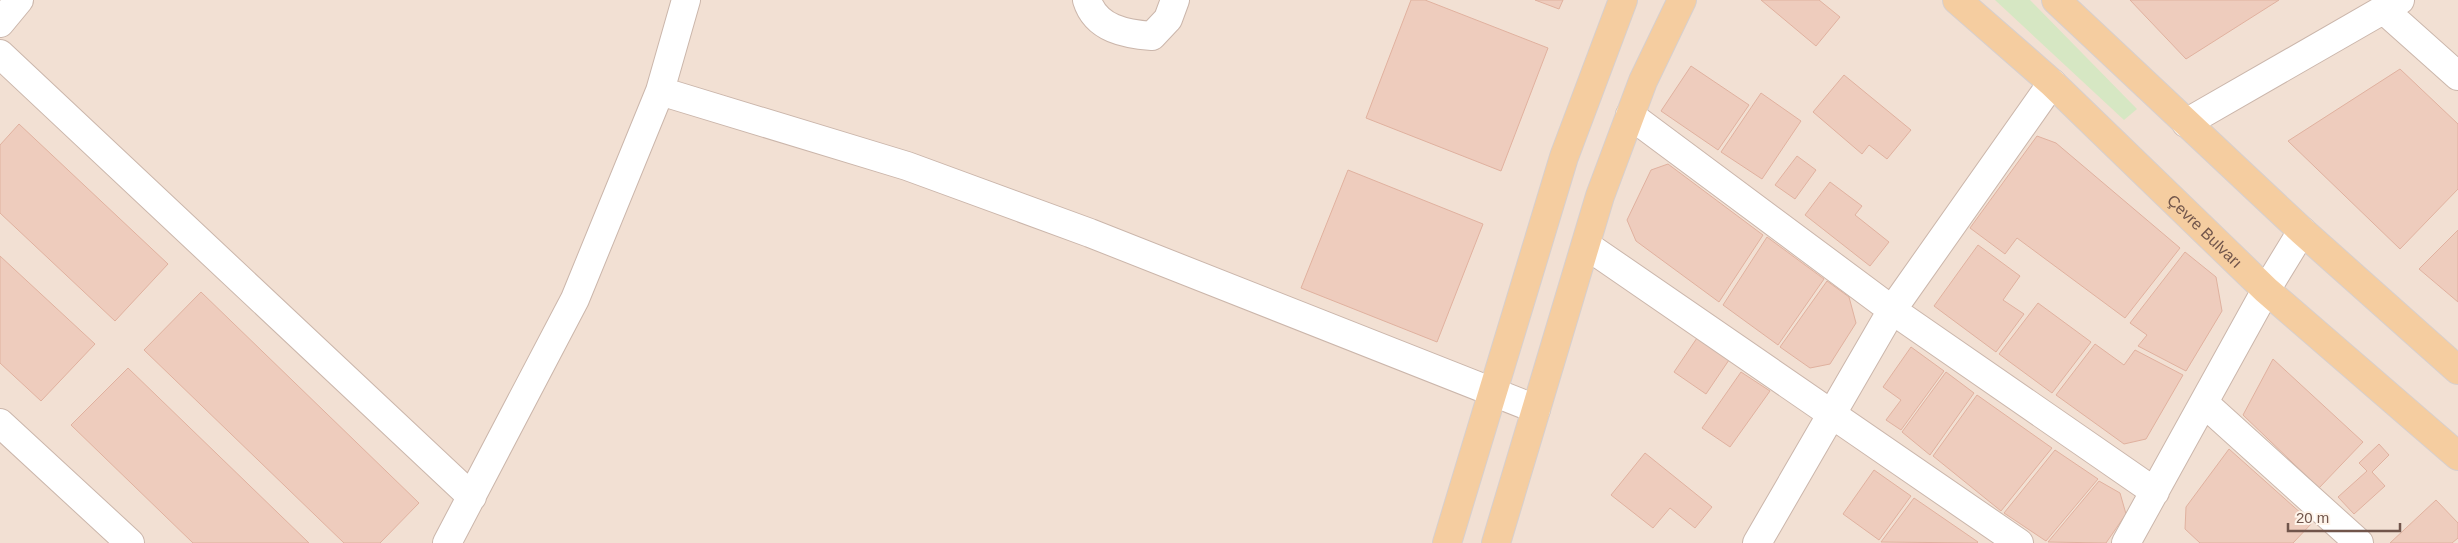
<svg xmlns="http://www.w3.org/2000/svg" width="2458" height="543" font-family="Arial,sans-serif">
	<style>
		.residential { fill: #f2e0d3 }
		.green { fill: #d6e7c3 }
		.building { fill: #eeccbd; stroke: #e0b19f }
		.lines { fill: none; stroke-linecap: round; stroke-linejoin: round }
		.minor-casing { stroke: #cbb6ab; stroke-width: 30 }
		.primary-casing { stroke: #d7cfcd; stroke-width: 30 }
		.minor { stroke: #fff; stroke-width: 28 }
		.primary { stroke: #f5cda0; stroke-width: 28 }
		.labels { text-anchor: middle; stroke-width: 4; stroke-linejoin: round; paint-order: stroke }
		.street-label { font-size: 16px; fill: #71554b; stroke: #fef4ea }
	</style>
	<rect width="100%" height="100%" fill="#fbefe4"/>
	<path class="residential" d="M 0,0 L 2458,0 L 2458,543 L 0,543 Z"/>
	<path class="green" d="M 1995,0 L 2030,0 L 2137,109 L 2124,120 Z"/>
	<path class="building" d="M 1411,0 L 1425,0 L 1548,48 L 1501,171 L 1366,118 Z
		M 1535,0 L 1563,0 L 1559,9 Z
		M 1761,0 L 1819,0 L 1840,17 L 1816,46 Z
		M 2130,0 L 2279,0 L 2186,59 Z
		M 1691,66 L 1749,105 L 1718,150 L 1661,111 Z
		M 2400,69 L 2458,124 L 2458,189 L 2400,249 L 2288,141 Z
		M 1844,75 L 1911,130 L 1887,159 L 1869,145 L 1862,154 L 1813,112 Z
		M 1761,93 L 1801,121 L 1762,179 L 1721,152 Z
		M 19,124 L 168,264 L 115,321 L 0,213 L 0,145 Z
		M 2037,136 L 2056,143 L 2180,248 L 2125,318 L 2017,238 L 2005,254 L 1970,228 Z
		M 1797,156 L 1816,170 L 1795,199 L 1775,185 Z
		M 1668,164 L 1763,235 L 1719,302 L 1636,241 L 1627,220 L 1651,170 Z
		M 1348,170 L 1483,224 L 1437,342 L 1301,288 Z
		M 1830,182 L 1862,206 L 1855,215 L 1889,242 L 1870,266 L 1805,215 Z
		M 2458,230 L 2458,302 L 2419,269 Z
		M 1767,237 L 1824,279 L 1778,345 L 1723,305 Z
		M 1978,245 L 2020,276 L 2003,300 L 2024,314 L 1996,352 L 1934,306 Z
		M 2185,252 L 2216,277 L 2222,311 L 2186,371 L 2138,346 L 2147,335 L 2130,323 Z
		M 0,256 L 95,344 L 41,401 L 0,363 Z
		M 1827,281 L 1849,297 L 1856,323 L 1830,364 L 1810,368 L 1780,347 Z
		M 201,292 L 419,503 L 380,543 L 344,543 L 144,350 Z
		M 2038,303 L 2091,342 L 2052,393 L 1999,354 Z
		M 1697,338 L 1729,360 L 1706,394 L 1674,372 Z
		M 2095,344 L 2124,365 L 2135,350 L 2183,375 L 2146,439 L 2124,444 L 2056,395 Z
		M 1911,347 L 1944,371 L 1901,430 L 1886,420 L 1901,400 L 1883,387 Z
		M 2273,359 L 2363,442 L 2319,488 L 2243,415 Z
		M 128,368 L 309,543 L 193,543 L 71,425 Z
		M 1741,372 L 1770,391 L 1730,447 L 1702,428 Z
		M 1946,372 L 1974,393 L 1930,455 L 1902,432 Z
		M 1977,395 L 2052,448 L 2001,511 L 1933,456 Z
		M 2379,444 L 2389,455 L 2372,472 L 2385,486 L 2354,514 L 2338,497 L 2367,471 L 2359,463 Z
		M 2229,449 L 2312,523 L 2293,543 L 2200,543 L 2185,529 L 2186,507 Z
		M 2055,450 L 2098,479 L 2046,541 L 2004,513 Z
		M 1645,453 L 1712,507 L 1695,528 L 1670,508 L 1653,528 L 1611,495 Z
		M 1874,470 L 1911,496 L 1879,540 L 1843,514 Z
		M 2099,481 L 2120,493 L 2126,514 L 2106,543 L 2048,542 Z
		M 1914,498 L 1978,542 L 1977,543 L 1881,542 Z
		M 2436,500 L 2458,523 L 2458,538 L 2452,543 L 2390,543 Z"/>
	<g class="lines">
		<defs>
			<path id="minor" d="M 1087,0 C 1096,29 1126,34 1152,36 L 1168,19 L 1175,0
				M 2384,10 L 2458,76
				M 0,23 L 19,0
				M 0,54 L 472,497
				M 660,91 L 907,166 L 1090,233 L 1536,409
				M 1630,115 L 1892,310 L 2155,492
				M 2186,123 L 2400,0
				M 1586,245 L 2019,543
				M 2204,403 L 2359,543
				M 0,423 L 130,543
				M 447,543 L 575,299 L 660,91 L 686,0
				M 1757,543 L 1892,310 L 2052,83
				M 2126,543 L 2266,290 L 2302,231"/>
			<g id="primary">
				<path id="s1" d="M 1957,0 L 2052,83 L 2266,290 L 2458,456"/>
				<path d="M 2056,0 L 2302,231 L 2458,370"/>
				<path d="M 1447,543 L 1564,157 L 1623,0"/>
				<path d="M 1496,543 L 1600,196 L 1643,81 L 1682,0"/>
			</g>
		</defs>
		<use href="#minor" class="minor-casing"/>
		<use href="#primary" class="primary-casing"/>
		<use href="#minor" class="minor"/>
		<use href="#primary" class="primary"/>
	</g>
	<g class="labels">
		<g class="street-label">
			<text dy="6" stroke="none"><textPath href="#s1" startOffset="339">Çevre Bulvarı</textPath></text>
		</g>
	</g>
	<path d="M2288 523v8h112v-8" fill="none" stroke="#71554b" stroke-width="2.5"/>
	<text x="2296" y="523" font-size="15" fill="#71554b" stroke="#fef4ea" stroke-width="4" paint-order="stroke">20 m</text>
</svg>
